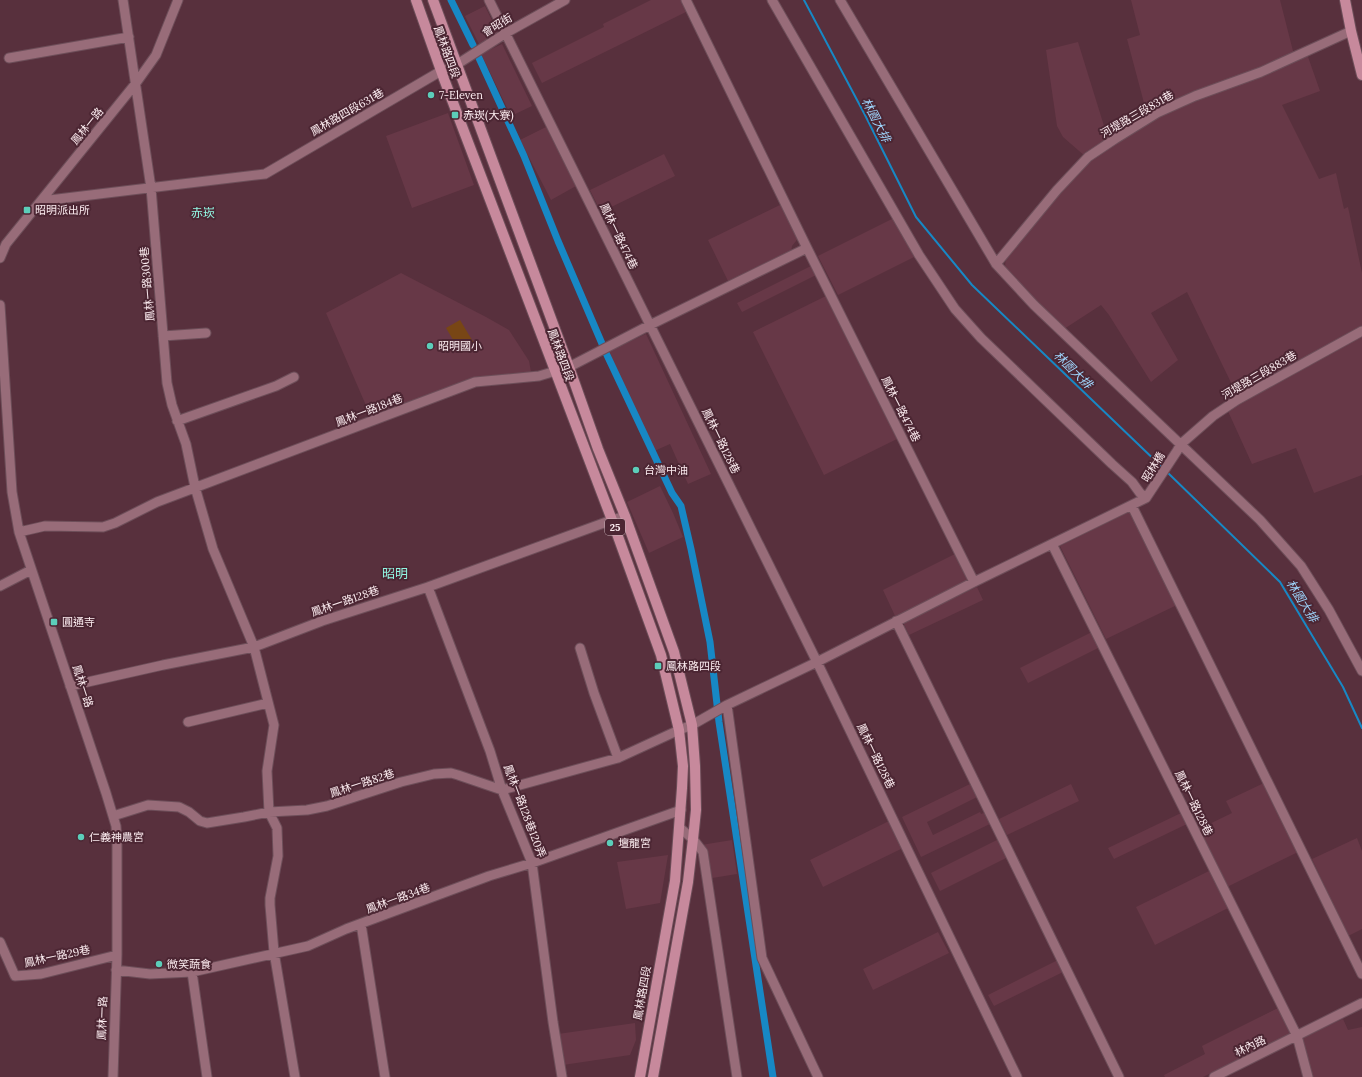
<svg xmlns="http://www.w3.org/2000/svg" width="1362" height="1077" font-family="Lora,'Noto Sans TC',serif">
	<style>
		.built { fill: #673847 }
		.green { fill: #784615 }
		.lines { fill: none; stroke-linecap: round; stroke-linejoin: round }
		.stream { stroke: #1788c5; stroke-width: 2 }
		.canal { stroke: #1788c5; stroke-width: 7 }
		.minor-casing { stroke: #6d4e59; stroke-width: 11 }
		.major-casing { stroke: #6d4e59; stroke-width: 12 }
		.minor { stroke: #986c79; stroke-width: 9 }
		.major { stroke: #c7899c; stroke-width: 10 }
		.poi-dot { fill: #5cceba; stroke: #4c2633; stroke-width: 1.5 }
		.labels { text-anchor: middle; stroke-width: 4; stroke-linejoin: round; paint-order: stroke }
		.shield { fill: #4c2633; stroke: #c7b1b7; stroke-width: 1 }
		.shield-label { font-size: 10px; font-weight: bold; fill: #fcecf0 }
		.street-label { font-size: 11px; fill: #fcecf0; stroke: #4c2633 }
		.poi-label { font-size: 11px; fill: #fcecf0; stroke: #4c2633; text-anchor: start }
		.water-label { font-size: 12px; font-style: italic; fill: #9ed3fa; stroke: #4c2633 }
		.neighbourhood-label { font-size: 12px; fill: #92f7e3; stroke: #4c2633 }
		.quarter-label { font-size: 13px; fill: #92f7e3; stroke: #4c2633 }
	</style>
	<rect width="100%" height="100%" fill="#58303d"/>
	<path class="built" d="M 651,0 L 685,0 L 690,10 L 542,83 L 532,63 L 604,27 L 603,24 Z
		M 1131,0 L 1280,0 L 1293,51 L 1307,54 L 1320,91 L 1282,105 L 1319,179 L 1336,173 L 1344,209 L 1348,207 L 1362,273 L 1362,475 L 1314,493 L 1296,448 L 1252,464 L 1227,409 L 1238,397 L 1187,292 L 1151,313 L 1178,360 L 1151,382 L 1109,315 L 1101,305 L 1064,329 L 1008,274 L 1005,267 L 1006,256 L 1086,157 L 1063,137 L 1057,126 L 1046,50 L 1078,42 L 1109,142 L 1148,118 L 1127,39 L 1140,35 Z
		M 485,6 L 500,37 L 480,46 L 465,16 Z
		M 502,44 L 532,106 L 511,116 L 481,54 Z
		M 448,113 L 474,185 L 412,208 L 386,136 Z
		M 546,127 L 576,186 L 551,200 L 520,140 Z
		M 664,154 L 675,176 L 601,212 L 590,190 Z
		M 784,203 L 800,236 L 792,246 L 791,252 L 729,283 L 708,240 Z
		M 894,218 L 914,257 L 838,295 L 818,256 Z
		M 811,266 L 816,275 L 742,312 L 737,303 Z
		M 401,273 L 486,317 L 509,330 L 529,361 L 531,372 L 471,378 L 371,417 L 326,313 Z
		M 830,294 L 901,437 L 824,475 L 753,332 Z
		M 646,334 L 711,474 L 688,484 L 670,444 L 652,452 L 609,351 Z
		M 660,486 L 673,513 L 683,537 L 649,553 L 627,502 Z
		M 1131,511 L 1177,605 L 1106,639 L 1060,546 Z
		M 957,553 L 971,581 L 896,618 L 883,590 Z
		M 977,587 L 983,600 L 909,635 L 903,622 Z
		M 1094,631 L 1102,646 L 1028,683 L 1020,668 Z
		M 972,783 L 979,796 L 927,822 L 933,835 L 980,812 L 981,814 L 986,812 L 992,823 L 921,857 L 902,817 Z
		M 1264,783 L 1298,852 L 1225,888 L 1197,830 L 1232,813 L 1226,801 Z
		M 1071,784 L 1079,801 L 1007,835 L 999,819 Z
		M 1181,813 L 1187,824 L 1114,859 L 1108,848 Z
		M 889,821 L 903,848 L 823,887 L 810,860 Z
		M 1357,838 L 1362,851 L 1362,929 L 1348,936 L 1312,859 Z
		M 999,839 L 1008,857 L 940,891 L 931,873 Z
		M 732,840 L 737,874 L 706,879 L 701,845 Z
		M 668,855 L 660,903 L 626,909 L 617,862 Z
		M 1211,870 L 1230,907 L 1155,945 L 1136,907 Z
		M 938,932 L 949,953 L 873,990 L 863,969 Z
		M 1060,959 L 1065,971 L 994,1006 L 988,995 Z
		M 1280,1007 L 1293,1033 L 1203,1077 L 1165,1077 L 1164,1075 L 1205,1054 L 1202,1046 Z
		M 1343,1019 L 1348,1030 L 1362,1027 L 1362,1077 L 1313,1077 L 1302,1037 Z
		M 635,1023 L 636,1040 L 630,1055 L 563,1065 L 558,1034 Z"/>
	<path class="green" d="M 460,320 L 475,345 L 461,353 L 446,328 Z"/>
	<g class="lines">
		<path class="stream" d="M 804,0 L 865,115 L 916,217 L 972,285 L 1163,468
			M 1166,471 L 1280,582 L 1343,687 L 1362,728"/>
		<path class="canal" d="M 451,0 L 473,45
			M 479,58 L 524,156 L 558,241 L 606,353 L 672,493 L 681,506 L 691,549 L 710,642 L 719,722 L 773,1077"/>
		<defs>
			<path id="minor" d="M 123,0 L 151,188 L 167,383 L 172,405 L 186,444 L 195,487 L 213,549 L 254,647 L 274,725 L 267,771 L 269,812 L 277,828 L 278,856 L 270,898 L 270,905 L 274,952 L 295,1077
				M 489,0 L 817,662 L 1017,1077
				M 686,0 L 807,248 L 974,582
				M 772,0 L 919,255 L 955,309 L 981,338 L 1112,464 L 1132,482 L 1140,493 L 1146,498
				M 840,0 L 996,264 L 1034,305 L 1260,520 L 1301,566 L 1329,610 L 1362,671
				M 9,58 L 129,37
				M 41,201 L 265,174 L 441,71 L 456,65 L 506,33 L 565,0
				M 0,258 L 6,244 L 136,83 L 156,55 L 178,0
				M 996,264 L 1057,190 L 1088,157 L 1115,139 L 1157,113 L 1195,96 L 1261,72 L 1351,31
				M 0,305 L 12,492 L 19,532 L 106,793 L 116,826 L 117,840 L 117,955 L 113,1077
				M 163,336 L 206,333
				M 177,421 L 276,386 L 294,377
				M 1132,506 L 1362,974
				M 19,532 L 45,526 L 103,527 L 115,523 L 157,502 L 475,382 L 539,376 L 569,367 L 650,325 L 807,248
				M 1052,544 L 1297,1036 L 1308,1077
				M 0,586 L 31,570
				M 428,587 L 490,751 L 502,790 L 532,863 L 553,1022 L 562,1077
				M 896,621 L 1119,1077
				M 580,648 L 594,693 L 618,758
				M 70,686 L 163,665 L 254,647 L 322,621 L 428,587 L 612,520 L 625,516
				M 727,705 L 762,958 L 818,1077
				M 188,722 L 268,703
				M 113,816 L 148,805 L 179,807 L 189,812 L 200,821 L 207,823 L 244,817 L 269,812 L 307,810 L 327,806 L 401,782 L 434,774 L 451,773 L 458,775 L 502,790 L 618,758 L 679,730 L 692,725 L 727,705 L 817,662 L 974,582 L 1146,498 L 1177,451 L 1181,444 L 1213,416 L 1237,400 L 1362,331
				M 680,828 L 693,839 L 703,852 L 737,1077
				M 361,924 L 385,1077
				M 0,942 L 15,976 L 41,974 L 117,955
				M 116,970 L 150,974 L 192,972 L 308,946 L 346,929 L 489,876 L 532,863 L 681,810
				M 192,972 L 207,1077
				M 1214,1077 L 1362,1003"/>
			<path id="major" d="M 416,0 L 444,79 L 612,520 L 661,655 L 679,730 L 683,766 L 682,788 L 675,881 L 640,1077
				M 433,0 L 569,367 L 598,449 L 625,516 L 674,652 L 692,725 L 695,766 L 696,810 L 693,839 L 688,882 L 653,1077
				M 1345,0 L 1351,31 L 1362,75"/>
		</defs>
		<use href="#minor" class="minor-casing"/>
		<use href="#major" class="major-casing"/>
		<use href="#minor" class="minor"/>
		<use href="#major" class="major"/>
	</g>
	<g class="poi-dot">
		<circle cx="431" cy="95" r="4"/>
		<rect x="451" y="111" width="8" height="8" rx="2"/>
		<rect x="23" y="206" width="8" height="8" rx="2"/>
		<circle cx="430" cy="346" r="4"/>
		<circle cx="636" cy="470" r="4"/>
		<rect x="50" y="618" width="8" height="8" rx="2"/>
		<rect x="654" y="662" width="8" height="8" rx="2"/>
		<circle cx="81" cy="837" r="4"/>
		<circle cx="610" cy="843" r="4"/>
		<circle cx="159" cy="964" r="4"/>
	</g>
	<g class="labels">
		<rect class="shield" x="605" y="519" width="20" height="16" rx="3"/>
		<g class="shield-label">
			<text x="615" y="531">25</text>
		</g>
		<g class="street-label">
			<text transform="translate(497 25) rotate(-31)" y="4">會昭街</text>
			<text transform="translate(447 52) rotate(70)" y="4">鳳林路四段</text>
			<text transform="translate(347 112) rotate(-30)" y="4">鳳林路四段631巷</text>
			<text transform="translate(1137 114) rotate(-30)" y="4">河堤路三段831巷</text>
			<text transform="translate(87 126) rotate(-51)" y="4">鳳林一路</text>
			<text transform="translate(619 236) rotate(64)" y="4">鳳林一路474巷</text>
			<text transform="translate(147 284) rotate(-95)" y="4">鳳林一路300巷</text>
			<text transform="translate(561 355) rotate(70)" y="4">鳳林路四段</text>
			<text transform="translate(1259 375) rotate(-30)" y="4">河堤路三段883巷</text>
			<text transform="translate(901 409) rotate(63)" y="4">鳳林一路474巷</text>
			<text transform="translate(369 410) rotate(-21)" y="4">鳳林一路184巷</text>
			<text transform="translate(721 441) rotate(64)" y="4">鳳林一路128巷</text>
			<text transform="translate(1153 467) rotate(-58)" y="4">昭林橋</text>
			<text transform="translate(345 601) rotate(-19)" y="4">鳳林一路128巷</text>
			<text transform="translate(83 686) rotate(72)" y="4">鳳林一路</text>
			<text transform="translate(876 756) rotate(64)" y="4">鳳林一路128巷</text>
			<text transform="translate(362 783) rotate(-18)" y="4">鳳林一路82巷</text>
			<text transform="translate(1194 803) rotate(64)" y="4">鳳林一路128巷</text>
			<text transform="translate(525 811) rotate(69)" y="4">鳳林一路128巷120弄</text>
			<text transform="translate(398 898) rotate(-20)" y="4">鳳林一路34巷</text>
			<text transform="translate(57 956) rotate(-12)" y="4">鳳林一路29巷</text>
			<text transform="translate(642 993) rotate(-80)" y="4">鳳林路四段</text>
			<text transform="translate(102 1018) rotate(-88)" y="4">鳳林一路</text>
			<text transform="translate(1250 1046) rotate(-26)" y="4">林內路</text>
		</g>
		<g class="poi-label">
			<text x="439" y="99">7-Eleven</text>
			<text x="463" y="119">赤崁(大寮)</text>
			<text x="35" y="214">昭明派出所</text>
			<text x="438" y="350">昭明國小</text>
			<text x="644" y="474">台灣中油</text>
			<text x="62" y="626">圓通寺</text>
			<text x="666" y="670">鳳林路四段</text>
			<text x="89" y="841">仁義神農宮</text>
			<text x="618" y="847">壇龍宮</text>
			<text x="167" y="968">微笑蔬食</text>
		</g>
		<g class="water-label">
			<text transform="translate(876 120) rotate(63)" y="4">林園大排</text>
			<text transform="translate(1073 370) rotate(44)" y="4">林園大排</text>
			<text transform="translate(1302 601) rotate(58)" y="4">林園大排</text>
		</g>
		<g class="neighbourhood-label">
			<text x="203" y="217">赤崁</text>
		</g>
		<g class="quarter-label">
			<text x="395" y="578">昭明</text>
		</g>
	</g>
</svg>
